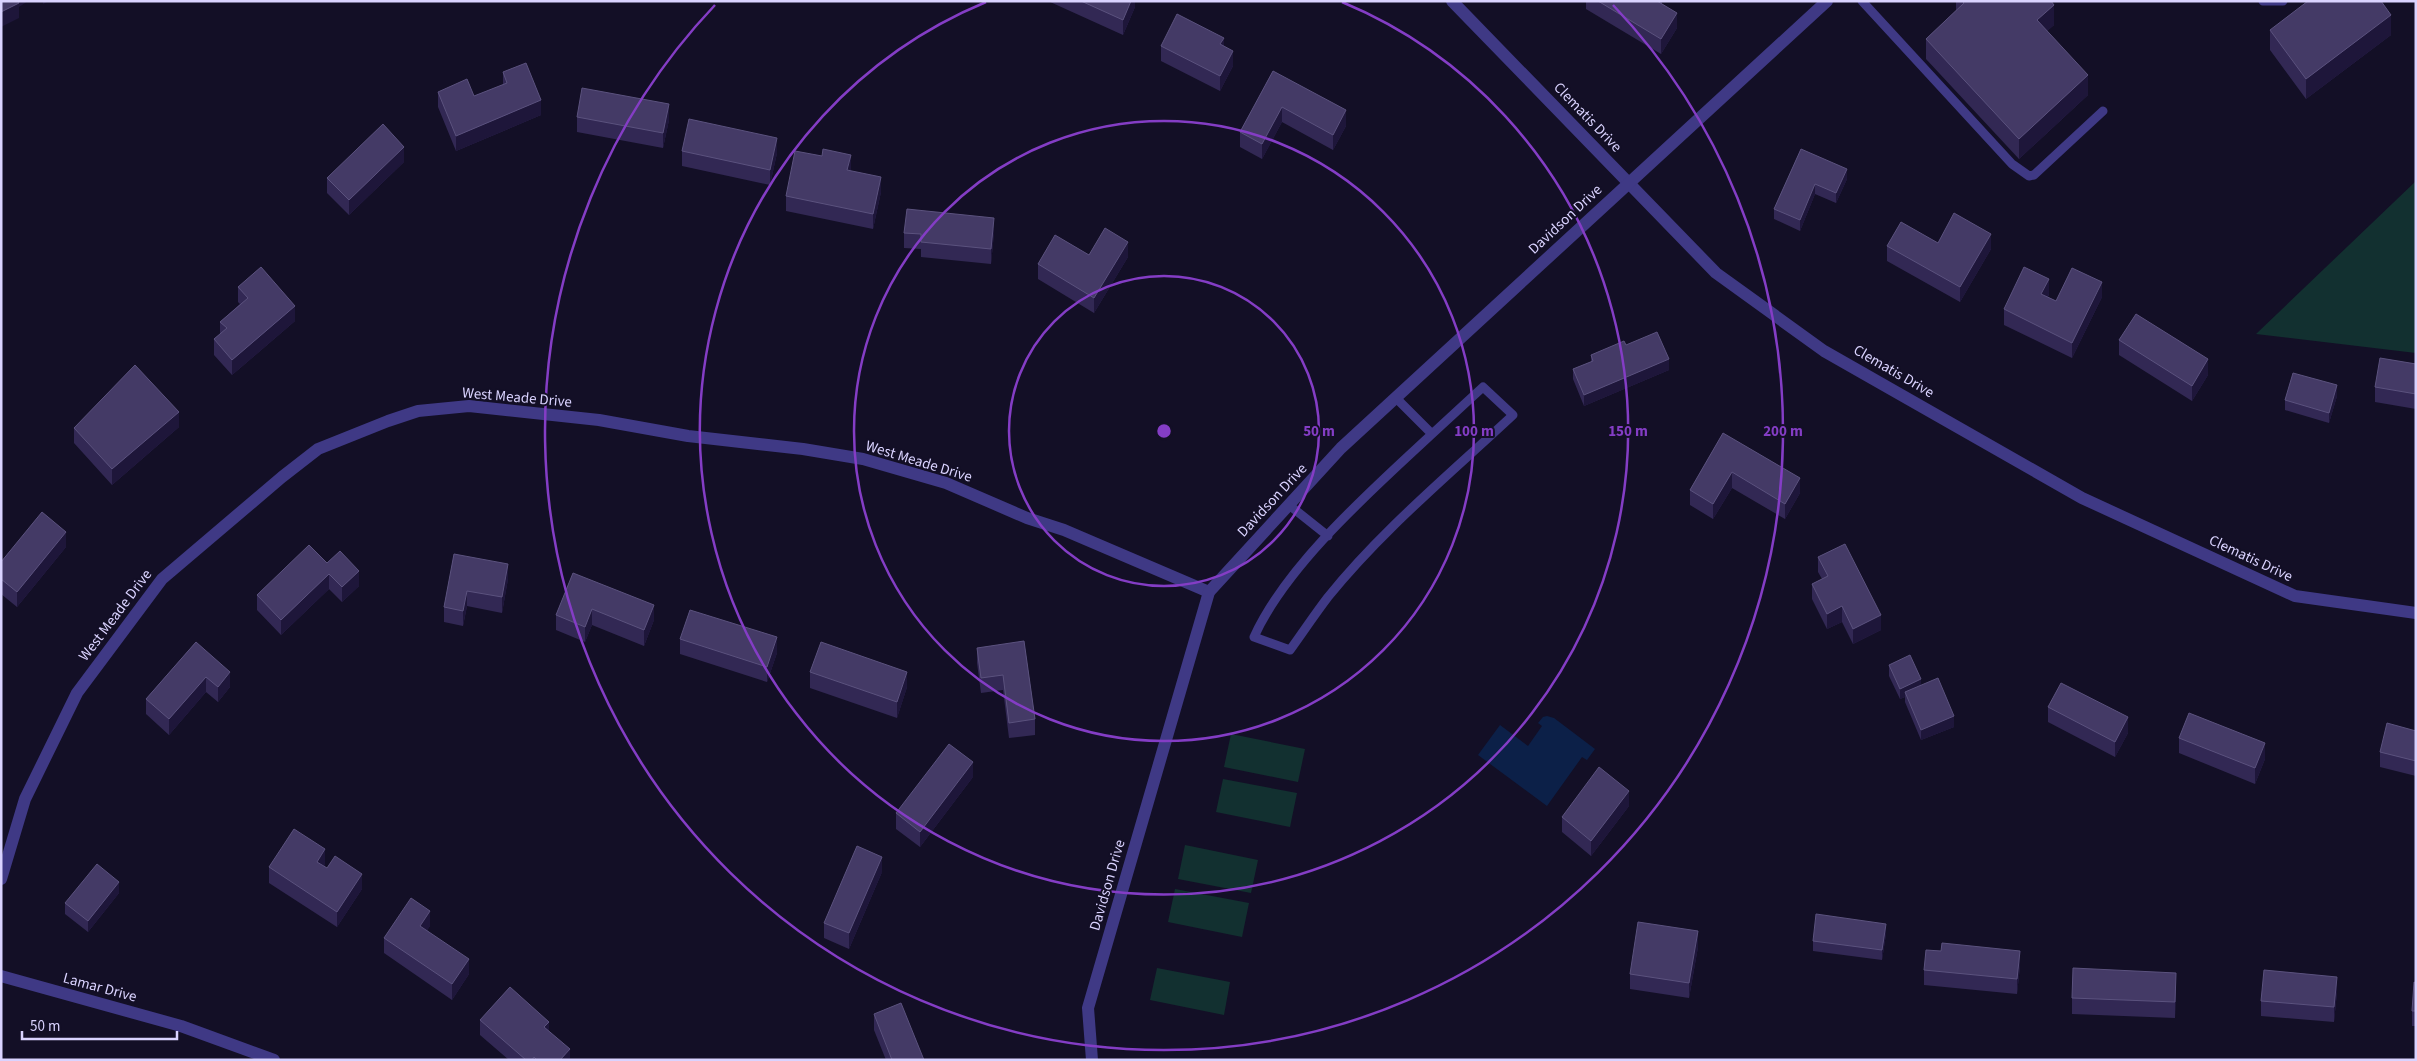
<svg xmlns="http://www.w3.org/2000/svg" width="2417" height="1061" font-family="'Source Sans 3',sans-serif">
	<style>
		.green { fill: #123030 }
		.water { fill: #0c2048 }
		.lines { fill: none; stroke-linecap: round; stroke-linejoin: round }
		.service { stroke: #3f3985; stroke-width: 9 }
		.minor { stroke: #3f3985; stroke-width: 12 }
		.tertiary { stroke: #3f3985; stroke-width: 12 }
		.wall { fill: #322854 }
		.shaded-wall { fill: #1e163a }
		.building { fill: #443a66; stroke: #5b527e }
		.ring { fill: none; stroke: #843dc5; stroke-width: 2.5 }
		.labels { text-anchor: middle; stroke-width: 4; stroke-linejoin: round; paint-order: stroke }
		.street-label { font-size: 15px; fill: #dad3ff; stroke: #130f26 }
		.centre { fill: #843dc5; stroke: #130f26; stroke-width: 2.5 }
		.ring-label { font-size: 15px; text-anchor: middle; font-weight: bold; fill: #843dc5; stroke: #130f26; stroke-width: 4; stroke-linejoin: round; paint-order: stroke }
	</style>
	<rect width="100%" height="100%" fill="#130f26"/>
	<path class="green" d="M 2416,181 L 2416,353 L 2256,334 Z
		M 1231,734 L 1305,749 L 1298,782 L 1224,767 Z
		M 1223,779 L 1297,793 L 1290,827 L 1216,812 Z
		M 1185,845 L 1258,860 L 1251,893 L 1178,879 Z
		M 1175,889 L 1249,903 L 1242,937 L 1168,922 Z
		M 1157,968 L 1230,982 L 1224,1015 L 1150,1000 Z"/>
	<path class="water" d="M 1547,716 L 1554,718 L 1595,749 L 1587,760 L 1582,757 L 1547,806 L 1478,755 L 1500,725 L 1528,746 L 1542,726 L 1538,723 L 1543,717 Z"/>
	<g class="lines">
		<path class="service" d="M 1862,1 L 2012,164 L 2029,176 L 2034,175 L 2103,111
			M 2263,1 L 2283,1
			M 1396,398 L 1432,434 L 1483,387 L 1513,415 C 1450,474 1382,530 1328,597 C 1315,614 1303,632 1290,650 L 1254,637 C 1287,564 1373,489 1432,434
			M 1289,505 L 1328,536"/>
		<path class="minor" d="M 1452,1 L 1716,273 L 1824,351 L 2082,498 L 2295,596 L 2416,613
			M 1,879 L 25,799 L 77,693 L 162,579 L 282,477 L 318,449 L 388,421 L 418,411 L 469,406 L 599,420 L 688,436 L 803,449 L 863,459 L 946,483 L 1027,518 L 1064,530 L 1209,592
			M 1,976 L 181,1026 L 274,1060"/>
		<path class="tertiary" d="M 1092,1060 L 1088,1008 L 1209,592 L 1341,448 L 1827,1"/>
	</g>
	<path class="wall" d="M 1048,1 L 1135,1 L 1135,7 L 1123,35 Z
		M 1586,1 L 1662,1 L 1662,4 L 1677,28 L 1661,54 L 1586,9 Z
		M 1956,1 L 2051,1 L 2054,25 L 2047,31 L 2088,95 L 2019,159 L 1926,59 L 1926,39 L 1956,11 Z
		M 2270,30 L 2391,35 L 2306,99 L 2270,50 Z
		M 1161,46 L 1224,46 L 1233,66 L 1220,91 L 1161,61 Z
		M 1273,71 L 1346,126 L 1333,150 L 1282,122 L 1262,159 L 1240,147 L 1240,132 Z
		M 503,72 L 541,115 L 456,151 L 438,107 L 438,92 L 474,96 L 503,85 Z
		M 577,117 L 669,120 L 663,148 L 577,132 Z
		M 1801,149 L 1847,179 L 1836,203 L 1815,194 L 1800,231 L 1774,219 L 1774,209 Z
		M 682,151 L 777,153 L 770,185 L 682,166 Z
		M 404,162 L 349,215 L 327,193 L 327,178 Z
		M 850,171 L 881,192 L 873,229 L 786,211 L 786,196 Z
		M 904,233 L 994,233 L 991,264 L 921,257 L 921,249 L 904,248 Z
		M 1887,246 L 1991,249 L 1960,302 L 1887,261 Z
		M 1089,255 L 1128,257 L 1094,313 L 1038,279 L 1038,264 Z
		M 238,287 L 295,321 L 232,375 L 214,355 L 214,339 L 220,334 L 220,322 L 240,304 L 238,302 Z
		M 2049,294 L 2048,297 L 2056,301 L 2102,297 L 2072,358 L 2004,325 L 2004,309 Z
		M 2119,340 L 2208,375 L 2192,401 L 2119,355 Z
		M 1626,345 L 1669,370 L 1584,406 L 1573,379 L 1573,369 L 1591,362 L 1591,355 Z
		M 2416,364 L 2416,409 L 2375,402 L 2375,387 Z
		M 2337,396 L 2329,423 L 2285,410 L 2285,400 Z
		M 179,427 L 112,485 L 74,443 L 74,428 Z
		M 1723,433 L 1800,493 L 1785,519 L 1732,488 L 1713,519 L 1690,505 L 1690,490 Z
		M 66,547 L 17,607 L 1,594 L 1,562 Z
		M 454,554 L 508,579 L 502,613 L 467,606 L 463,626 L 444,622 L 444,607 Z
		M 1818,557 L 1881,630 L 1853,644 L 1842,622 L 1827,629 L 1812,599 L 1812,584 L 1822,579 L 1818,572 Z
		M 327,563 L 359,586 L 342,602 L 329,589 L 281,635 L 257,610 L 257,595 Z
		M 573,573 L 654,620 L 644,646 L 592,625 L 585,642 L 556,630 L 556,615 Z
		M 680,639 L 777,653 L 767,682 L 680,654 Z
		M 1024,641 L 1035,719 L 1035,735 L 1009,738 L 1003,690 L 981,693 L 977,663 L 977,648 Z
		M 196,642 L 230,687 L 218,702 L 206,692 L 169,735 L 146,714 L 146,699 Z
		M 1889,665 L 1921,685 L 1954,727 L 1921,740 L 1905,702 L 1905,697 L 1900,699 L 1889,676 Z
		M 810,672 L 907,687 L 897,718 L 810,688 Z
		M 2048,707 L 2128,733 L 2115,757 L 2048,722 Z
		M 2416,731 L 2416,776 L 2380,767 L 2380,752 Z
		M 2179,738 L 2265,759 L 2255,784 L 2179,753 Z
		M 973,777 L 920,847 L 896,829 L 896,813 Z
		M 1629,806 L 1591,856 L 1562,832 L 1562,817 Z
		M 325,865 L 324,866 L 362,889 L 337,927 L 269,883 L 269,867 Z
		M 882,872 L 849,949 L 824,938 L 824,923 Z
		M 119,893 L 88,932 L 65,914 L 65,903 Z
		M 430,926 L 427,930 L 469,974 L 452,1000 L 384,953 L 384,938 Z
		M 1886,934 L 1882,960 L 1813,951 L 1813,941 Z
		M 1698,947 L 1689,998 L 1630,989 L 1630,974 Z
		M 2020,966 L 2017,994 L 1924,985 L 1924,970 Z
		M 2416,983 L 2416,1026 L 2412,1026 L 2412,1011 Z
		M 2176,988 L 2175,1018 L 2072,1014 L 2072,998 Z
		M 2337,992 L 2334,1022 L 2261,1016 L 2261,1001 Z
		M 874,1014 L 924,1060 L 886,1060 L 874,1030 Z
		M 480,1020 L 549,1032 L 570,1060 L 509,1060 L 480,1035 Z"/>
	<path class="shaded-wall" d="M 14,1 L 28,1 L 19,7 L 19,18 L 1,27 L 1,12 Z
		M 43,1 L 49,1 L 43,4 Z
		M 1131,1 L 1135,1 L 1135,7 L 1123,35 L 1123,20 Z
		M 2054,5 L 2054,25 L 2037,40 L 2037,20 Z
		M 1677,13 L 1677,28 L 1661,54 L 1661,39 Z
		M 2391,15 L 2391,35 L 2306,99 L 2306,79 Z
		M 1224,38 L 1224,53 L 1220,44 Z
		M 1233,51 L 1233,66 L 1220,91 L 1220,76 Z
		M 2088,75 L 2088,95 L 2019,159 L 2019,139 Z
		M 541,100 L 541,115 L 456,151 L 456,136 Z
		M 669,104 L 669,120 L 663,148 L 663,133 Z
		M 1282,107 L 1282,122 L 1262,159 L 1262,144 Z
		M 1346,110 L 1346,126 L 1333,150 L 1333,135 Z
		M 777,138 L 777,153 L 770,185 L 770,170 Z
		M 404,147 L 404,162 L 349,215 L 349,200 Z
		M 851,155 L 851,170 L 847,185 L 847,170 Z
		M 1847,169 L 1847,179 L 1836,203 L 1836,193 Z
		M 881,177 L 881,192 L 873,229 L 873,214 Z
		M 1815,184 L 1815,194 L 1800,231 L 1800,220 Z
		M 994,218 L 994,233 L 991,264 L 991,249 Z
		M 1991,234 L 1991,249 L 1960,302 L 1960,287 Z
		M 1128,242 L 1128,257 L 1094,313 L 1094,298 Z
		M 2049,279 L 2049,294 L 2041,309 L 2041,294 Z
		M 2102,282 L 2102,297 L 2072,358 L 2072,343 Z
		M 295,306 L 295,321 L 232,375 L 232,360 Z
		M 1669,359 L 1669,370 L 1584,406 L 1584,395 Z
		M 2208,359 L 2208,375 L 2192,401 L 2192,386 Z
		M 2337,385 L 2337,396 L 2329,423 L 2329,413 Z
		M 179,412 L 179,427 L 112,485 L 112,469 Z
		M 1732,472 L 1732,488 L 1713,519 L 1713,504 Z
		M 1800,478 L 1800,493 L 1785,519 L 1785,504 Z
		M 66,532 L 66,547 L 17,607 L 17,592 Z
		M 508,564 L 508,579 L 502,613 L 502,597 Z
		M 359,571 L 359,586 L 342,602 L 342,587 Z
		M 329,574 L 329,589 L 281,635 L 281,620 Z
		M 467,591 L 467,606 L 463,626 L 463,611 Z
		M 654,605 L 654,620 L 644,646 L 644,630 Z
		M 1842,606 L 1842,622 L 1827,629 L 1827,614 Z
		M 592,609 L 592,625 L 585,642 L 585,627 Z
		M 1881,615 L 1881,630 L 1853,644 L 1853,629 Z
		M 777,637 L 777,653 L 767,682 L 767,667 Z
		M 230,672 L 230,687 L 218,702 L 218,687 Z
		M 907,672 L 907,687 L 897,718 L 897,702 Z
		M 206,677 L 206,692 L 169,735 L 169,719 Z
		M 1921,679 L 1921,689 L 1905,692 L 1905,697 L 1900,699 L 1900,689 Z
		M 1954,716 L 1954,727 L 1921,740 L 1921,730 Z
		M 2128,717 L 2128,733 L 2115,757 L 2115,742 Z
		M 2265,743 L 2265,759 L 2255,784 L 2255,768 Z
		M 973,762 L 973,777 L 920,847 L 920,832 Z
		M 1629,791 L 1629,806 L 1591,856 L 1591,841 Z
		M 325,849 L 325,865 L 317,877 L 317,862 Z
		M 882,857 L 882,872 L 849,949 L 849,933 Z
		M 362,874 L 362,889 L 337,927 L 337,912 Z
		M 119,882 L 119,893 L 88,932 L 88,921 Z
		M 430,911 L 430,926 L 420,941 L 420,926 Z
		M 1886,924 L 1886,934 L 1882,960 L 1882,950 Z
		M 1698,931 L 1698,947 L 1689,998 L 1689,983 Z
		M 2020,951 L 2020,966 L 2017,994 L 2017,979 Z
		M 469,959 L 469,974 L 452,1000 L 452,984 Z
		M 2176,973 L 2176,988 L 2175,1018 L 2175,1002 Z
		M 2337,977 L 2337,992 L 2334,1022 L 2334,1007 Z
		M 549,1022 L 549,1037 L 544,1027 Z
		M 570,1049 L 570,1060 L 560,1060 Z"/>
	<path class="building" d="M 1,1 L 18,1 L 19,3 L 1,12 Z
		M 1081,1 L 1131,1 L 1123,20 Z
		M 1598,1 L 1657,1 L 1677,13 L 1661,39 Z
		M 1962,1 L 2051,1 L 2054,5 L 2037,20 L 2088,75 L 2019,139 L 1926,39 L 1964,3 Z
		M 2308,1 L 2381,1 L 2391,15 L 2306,79 L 2270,30 Z
		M 1177,14 L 1224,38 L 1220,44 L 1233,51 L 1220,76 L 1161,46 Z
		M 526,63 L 541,100 L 456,136 L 438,92 L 467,79 L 474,96 L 507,83 L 503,72 Z
		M 1273,71 L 1346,110 L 1333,135 L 1282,107 L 1262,144 L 1240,132 Z
		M 582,88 L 669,104 L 663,133 L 577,117 Z
		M 689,119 L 777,138 L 770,170 L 682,151 Z
		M 383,124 L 404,147 L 349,200 L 327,178 Z
		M 823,149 L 851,155 L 847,170 L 881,177 L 873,214 L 786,196 L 795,151 L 822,156 Z
		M 1801,149 L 1847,169 L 1836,193 L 1815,184 L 1800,220 L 1774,209 Z
		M 907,209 L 994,218 L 991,249 L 921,242 L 921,234 L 904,233 Z
		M 1954,213 L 1991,234 L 1960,287 L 1887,246 L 1901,222 L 1938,243 Z
		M 1105,228 L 1128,242 L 1094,298 L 1038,264 L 1055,235 L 1089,255 Z
		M 261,267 L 295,306 L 232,360 L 214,339 L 227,328 L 220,322 L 248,298 L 238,287 Z
		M 2024,267 L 2049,279 L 2041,294 L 2056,301 L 2072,268 L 2102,282 L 2072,343 L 2004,309 Z
		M 2136,314 L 2208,359 L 2192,386 L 2119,340 Z
		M 1657,332 L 1669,359 L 1584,395 L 1573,369 L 1593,361 L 1591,355 L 1624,341 L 1626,345 Z
		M 2380,358 L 2416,364 L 2416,394 L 2375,387 Z
		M 135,365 L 179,412 L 112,469 L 74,428 Z
		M 2293,373 L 2337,385 L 2329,413 L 2285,400 Z
		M 1723,433 L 1800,478 L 1785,504 L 1732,472 L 1713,504 L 1690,490 Z
		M 42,512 L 66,532 L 17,592 L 1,579 L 1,562 Z
		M 1845,544 L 1881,615 L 1853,629 L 1842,606 L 1827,614 L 1812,584 L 1828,576 L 1818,557 Z
		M 309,545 L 327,563 L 340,551 L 359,571 L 342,587 L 329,574 L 281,620 L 257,595 Z
		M 454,554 L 508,564 L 502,597 L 467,591 L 463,611 L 444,607 Z
		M 573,573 L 654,605 L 644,630 L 592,609 L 585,627 L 556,615 Z
		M 690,610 L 777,637 L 767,667 L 680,639 Z
		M 1024,641 L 1035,719 L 1009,723 L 1003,675 L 981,678 L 977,648 Z
		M 196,642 L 230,672 L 218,687 L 206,677 L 169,719 L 146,699 Z
		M 821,642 L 907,672 L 897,702 L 810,672 Z
		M 1910,655 L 1921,679 L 1900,689 L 1889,665 Z
		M 1938,678 L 1954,716 L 1921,730 L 1905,692 Z
		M 2061,683 L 2128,717 L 2115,742 L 2048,707 Z
		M 2189,713 L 2265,743 L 2255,768 L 2179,738 Z
		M 2387,723 L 2416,731 L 2416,761 L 2380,752 Z
		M 949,744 L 973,762 L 920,832 L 896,813 Z
		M 1599,767 L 1629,791 L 1591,841 L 1562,817 Z
		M 294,829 L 325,849 L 317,862 L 327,868 L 335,856 L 362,874 L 337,912 L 269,867 Z
		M 857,846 L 882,857 L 849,933 L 824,923 Z
		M 97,864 L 119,882 L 88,921 L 65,903 Z
		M 411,898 L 430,911 L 420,926 L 469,959 L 452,984 L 384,938 Z
		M 1816,914 L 1886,924 L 1882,950 L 1813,941 Z
		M 1638,922 L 1698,931 L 1689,983 L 1630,974 Z
		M 1942,943 L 2020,951 L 2017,979 L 1924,970 L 1926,950 L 1941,951 Z
		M 2073,968 L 2176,973 L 2175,1002 L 2072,998 Z
		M 2264,970 L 2337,977 L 2334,1007 L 2261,1001 Z
		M 2414,982 L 2416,983 L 2416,1011 L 2412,1011 Z
		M 510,987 L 549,1022 L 544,1027 L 570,1049 L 560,1060 L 537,1060 L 534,1057 L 532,1060 L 526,1060 L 480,1020 Z
		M 901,1003 L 924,1060 L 892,1060 L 874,1014 Z"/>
	<g class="ring">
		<circle cx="1164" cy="431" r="155"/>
		<circle cx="1164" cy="431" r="310"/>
		<path d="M1342 2A464 464 0 1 1 986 2"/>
		<path d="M1613 5A619 619 0 1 1 715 5"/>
	</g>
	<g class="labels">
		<g class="street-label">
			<text transform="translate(1588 117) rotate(46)" y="5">Clematis Drive</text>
			<text transform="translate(1565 219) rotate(-43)" y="5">Davidson Drive</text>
			<text transform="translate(1894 371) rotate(30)" y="5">Clematis Drive</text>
			<text transform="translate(517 397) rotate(5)" y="5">West Meade Drive</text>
			<text transform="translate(919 461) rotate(17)" y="5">West Meade Drive</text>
			<text transform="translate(1272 500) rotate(-47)" y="5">Davidson Drive</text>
			<text transform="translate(2251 558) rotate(25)" y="5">Clematis Drive</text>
			<text transform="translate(115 615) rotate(-53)" y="5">West Meade Drive</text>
			<text transform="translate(1107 885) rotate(-74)" y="5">Davidson Drive</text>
			<text transform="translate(100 987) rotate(15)" y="5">Lamar Drive</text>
		</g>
	</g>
	<circle cx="1164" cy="431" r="8" class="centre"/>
	<g class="ring-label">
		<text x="1319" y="436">50 m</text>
		<text x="1474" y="436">100 m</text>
		<text x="1628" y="436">150 m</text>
		<text x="1783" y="436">200 m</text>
	</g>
	<rect width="2417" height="1061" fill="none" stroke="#dad3ff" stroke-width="5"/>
	<path d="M22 1031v8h155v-8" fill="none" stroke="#dad3ff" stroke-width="2.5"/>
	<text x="30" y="1031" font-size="15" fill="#dad3ff" stroke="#130f26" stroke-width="4" paint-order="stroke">50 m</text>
</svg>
